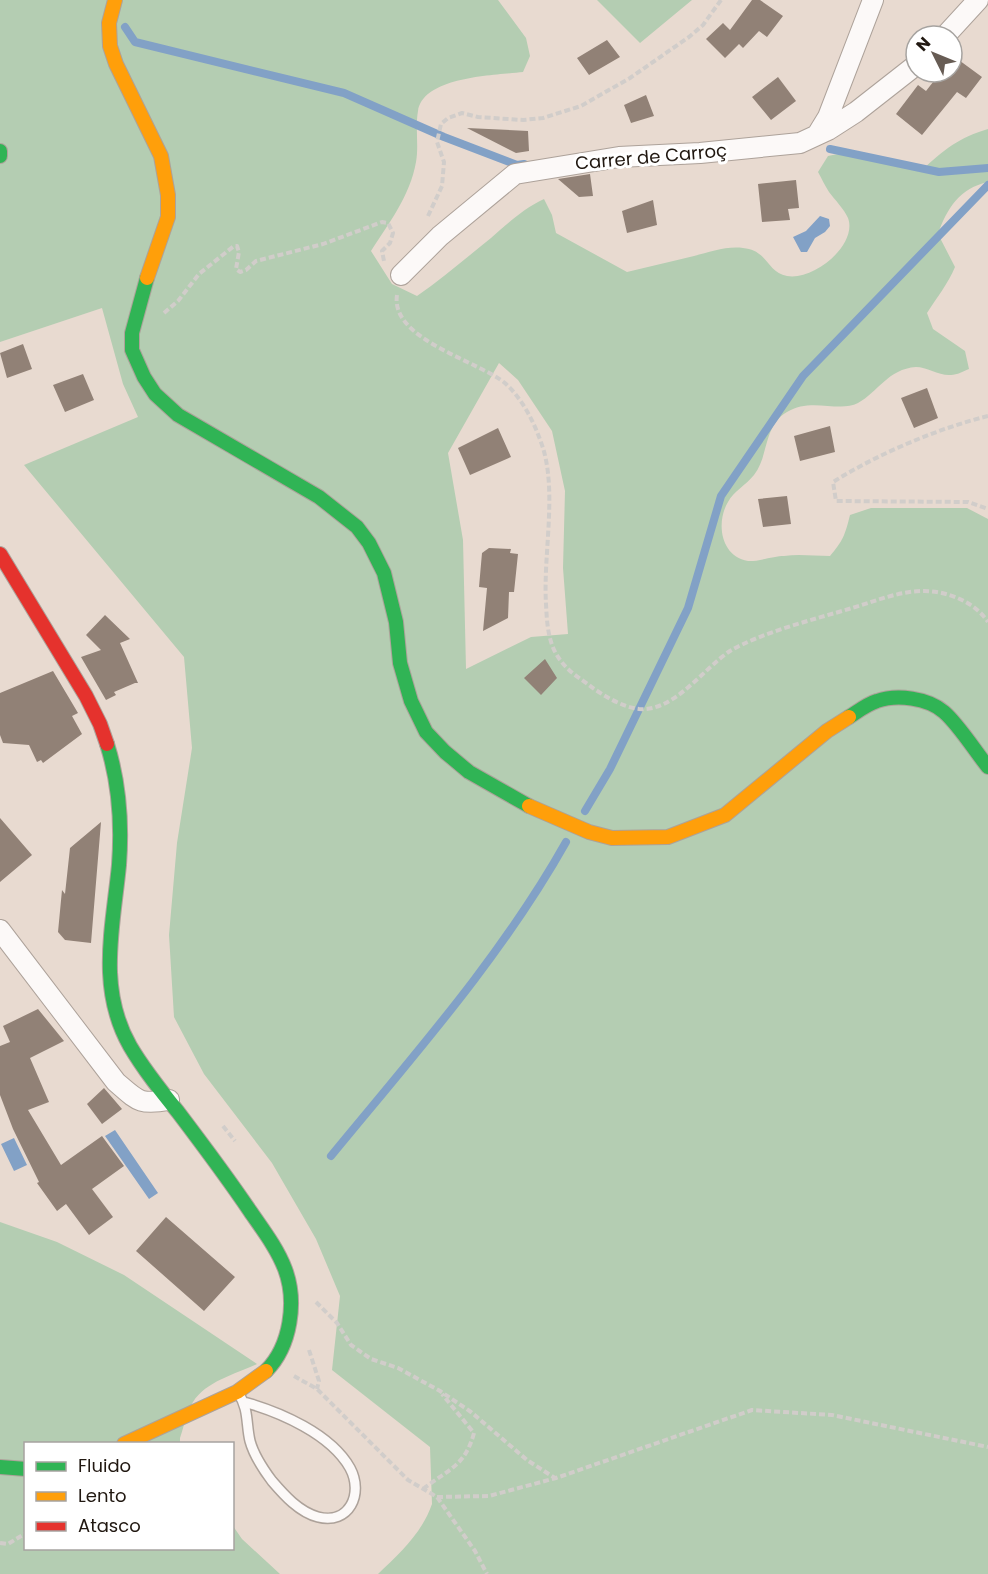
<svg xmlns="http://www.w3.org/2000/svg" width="988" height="1574" font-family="Poppins,sans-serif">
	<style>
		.green { fill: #b4cdb2; fill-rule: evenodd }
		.water { fill: #82a1c6 }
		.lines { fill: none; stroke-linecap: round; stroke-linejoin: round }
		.stream { stroke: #82a1c6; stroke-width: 8 }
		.building { fill: #918176 }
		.lane-casing { stroke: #ada29a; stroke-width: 12 }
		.street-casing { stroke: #ada29a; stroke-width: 22 }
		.fast-casing { stroke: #ada29a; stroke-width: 16 }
		.slow-casing { stroke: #ada29a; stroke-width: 16 }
		.jam-casing { stroke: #ada29a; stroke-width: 16 }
		.path { stroke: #d1cdca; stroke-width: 4; stroke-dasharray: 6 3; stroke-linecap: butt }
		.lane { stroke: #fcf9f8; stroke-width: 9 }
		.street { stroke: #fcf9f8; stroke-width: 20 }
		.fast { stroke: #30b455; stroke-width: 14 }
		.slow { stroke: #ff9f0a; stroke-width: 14 }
		.jam { stroke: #e5322d; stroke-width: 14 }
		.labels { text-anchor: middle; stroke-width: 6; stroke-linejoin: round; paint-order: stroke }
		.street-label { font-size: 18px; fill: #211811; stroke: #fff }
	</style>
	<rect width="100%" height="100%" fill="#e8dad0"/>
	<path class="green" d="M 0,0 L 498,0 L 526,38 L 530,56 L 523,72 C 497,75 423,76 418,111 C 415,128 419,145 416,162 C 410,196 389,223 371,251 L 392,284 L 417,296 C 443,278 466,258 491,238 C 508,223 523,209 544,199 L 552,215 L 556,233 L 627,272 C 649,267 672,261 694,256 C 710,252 726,246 743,248 C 768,250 767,273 787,276 C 813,281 858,245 848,218 C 844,209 835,200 829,192 C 825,186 822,179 818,172 L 828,156 C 834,155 841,153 847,153 C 872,152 897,166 922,170 C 945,149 958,138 988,129 L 988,182 C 960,188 947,208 938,234 L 955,267 C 948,284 937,297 927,313 L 933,329 L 965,351 L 969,369 C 964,371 957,375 951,375 C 939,376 927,367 916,367 C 888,369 878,392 858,403 C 839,413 811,397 787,412 C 763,426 769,456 754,475 C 746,485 734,491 728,502 C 716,522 720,556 748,561 C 756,562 774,556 784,556 C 799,554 814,556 830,556 C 843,541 845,535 850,515 L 871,508 L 967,508 L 988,519 L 988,1574 L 378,1574 C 400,1553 422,1533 432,1504 L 430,1447 L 332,1370 L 340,1296 L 316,1239 L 272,1163 L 204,1074 L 174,1017 L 169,935 L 177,843 L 192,748 L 184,657 L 24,465 L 138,417 L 123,384 L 102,308 L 0,342 ZM 499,363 L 518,380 L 552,431 L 565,491 L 563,568 L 568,634 L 531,637 L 466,669 L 463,540 L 448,453 Z
		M 597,0 L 692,0 L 640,43 Z
		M 0,1222 L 57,1242 L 124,1275 L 257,1364 C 236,1374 206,1381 193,1402 C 186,1412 184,1427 180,1438 L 180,1443 L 26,1444 L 26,1548 L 232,1548 L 233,1526 L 242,1539 L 280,1574 L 0,1574 Z"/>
	<path class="water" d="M 820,216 L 829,219 L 830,226 L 825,232 L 815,238 L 807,252 L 801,252 L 793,237 L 806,231 Z
		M 115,1130 L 158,1193 L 149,1199 L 105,1136 Z
		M 14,1138 L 27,1165 L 14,1171 L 1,1144 Z"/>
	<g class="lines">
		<path class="stream" d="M 125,27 L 135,42 L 344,93 L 444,137 L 517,165 L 524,164
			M 830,149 L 939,172 L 988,168
			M 585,811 L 610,769 L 688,608 L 721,496 L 803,376 L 988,185
			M 331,1156 C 414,1055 502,956 566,842"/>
	</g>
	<path class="building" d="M 752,0 L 760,0 L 783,16 L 767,37 L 759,31 L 743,48 L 739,44 L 725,58 L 706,39 L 723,23 L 730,30 Z
		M 607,40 L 620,57 L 589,75 L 577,58 Z
		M 952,55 L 982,77 L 966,98 L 957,92 L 922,135 L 896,114 L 918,85 L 926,91 L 937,77 L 930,72 L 952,72 Z
		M 778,77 L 796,101 L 771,120 L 752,97 Z
		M 646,95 L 654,116 L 631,123 L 624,105 Z
		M 467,128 L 528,131 L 529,151 L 516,153 Z
		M 590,174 L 593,196 L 579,197 L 558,179 Z
		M 796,180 L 799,208 L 788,209 L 790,220 L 762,222 L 758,184 Z
		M 653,200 L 657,225 L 627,233 L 622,211 Z
		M 23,344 L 32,369 L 7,378 L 0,353 Z
		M 83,374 L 94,400 L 65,412 L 53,385 Z
		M 927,388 L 938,418 L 914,428 L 901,398 Z
		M 830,426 L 835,452 L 800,461 L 794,436 Z
		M 498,428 L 511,457 L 470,475 L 458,448 Z
		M 787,496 L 791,524 L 763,527 L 758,499 Z
		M 489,548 L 511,549 L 510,553 L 518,554 L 514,592 L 509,592 L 508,618 L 483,631 L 487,588 L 479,587 L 482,553 Z
		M 105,615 L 130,639 L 120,643 L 138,683 L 135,683 L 114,692 L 116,695 L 106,700 L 81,657 L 101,650 L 86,635 Z
		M 545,659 L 557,678 L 541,695 L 524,678 Z
		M 53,671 L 78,713 L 72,716 L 82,734 L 43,763 L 41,760 L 37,762 L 29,745 L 3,743 L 0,735 L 0,693 Z
		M 0,818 L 32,855 L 0,882 Z
		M 101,822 L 91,943 L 65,940 L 58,932 L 62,890 L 65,894 L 70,848 Z
		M 38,1009 L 64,1041 L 30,1058 L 49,1102 L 28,1110 L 61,1165 L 102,1136 L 124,1166 L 92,1189 L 113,1217 L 89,1235 L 66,1204 L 57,1211 L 37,1183 L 39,1182 L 13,1129 L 0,1095 L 0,1046 L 10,1042 L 3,1026 Z
		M 104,1088 L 122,1109 L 102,1124 L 87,1104 Z
		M 166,1217 L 235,1277 L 204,1311 L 136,1251 Z"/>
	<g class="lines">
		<defs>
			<path id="lane" d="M 238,1393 C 249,1408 246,1425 250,1441 C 254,1456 263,1469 272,1481 C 284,1495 299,1512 318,1517 C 349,1525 364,1494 350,1468 C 331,1434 280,1412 244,1402"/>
			<path id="street" d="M 945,36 L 978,0
				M 817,135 L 828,117 L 873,0
				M 401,275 L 440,236 L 515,174 L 619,157 L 700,153 L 800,143 L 828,130 L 856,112 L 916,65
				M 0,930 L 116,1082 C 138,1101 139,1105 169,1100"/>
			<path id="fast" d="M 0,151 L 0,156
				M 147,278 L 132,333 L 132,350 L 144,377 L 155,394 L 178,415 L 319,497 L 357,527 L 369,543 L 384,573 L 396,622 L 400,663 L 411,701 L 426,732 L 445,752 L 469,772 L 529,806
				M 849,717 C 857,712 867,704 877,701 C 897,694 928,698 944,712 C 959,725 975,751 988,767
				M 107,744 C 119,782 122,825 119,865 C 113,927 97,988 130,1046 C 144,1070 161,1091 178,1112 C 203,1145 227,1177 250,1211 C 263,1230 277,1248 285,1269 C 297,1301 291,1346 266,1371
				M 0,1467 L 26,1469"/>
			<path id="slow" d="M 115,0 L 109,23 L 110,46 L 116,64 L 161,156 L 168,195 L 168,217 L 147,278
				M 529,806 L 589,832 L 612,838 L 668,837 L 725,815 L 827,731 L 849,717
				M 124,1444 L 237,1392 L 266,1371"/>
			<path id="jam" d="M 0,554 L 86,696 L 100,724 L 107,744"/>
		</defs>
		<use href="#lane" class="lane-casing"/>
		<use href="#street" class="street-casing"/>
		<use href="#fast" class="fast-casing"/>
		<use href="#slow" class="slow-casing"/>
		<use href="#jam" class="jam-casing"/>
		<path class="path" d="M 428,216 L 442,186 L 444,162 L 437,142 L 441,124 L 448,118 L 462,113 L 478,117 L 523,120 L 543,118 L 581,106 L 630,78 L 689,37 L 703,25 L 721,0
			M 397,295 C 390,340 480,361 506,384 C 524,401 535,424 543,448 C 557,494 543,555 546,604 C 547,624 548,645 561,661 C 568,671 579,678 589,685 C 602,695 622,707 639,709 C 674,712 703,669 730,651 C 762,632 816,619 852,608 C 876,601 899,591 924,591 C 947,591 975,602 988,622
			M 164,313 L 178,301 L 199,274 L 234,246 L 237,246 L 239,252 L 236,269 L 240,272 L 246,270 L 256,261 L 323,244 L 382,222 L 388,223 L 393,233 L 390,243 L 382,251 L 384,261
			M 988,416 C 936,429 878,454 833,482 L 836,501 L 968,502 L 988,509
			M 223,1126 L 235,1141
			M 316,1302 L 337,1323 L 351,1345 L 371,1359 L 398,1368 L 440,1391 L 471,1412 L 527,1460 L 555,1478
			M 309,1350 L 319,1381 L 317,1389
			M 294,1376 L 317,1389 L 408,1480 L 437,1497 L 475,1551 L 487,1574
			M 423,1489 C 449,1469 465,1466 474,1433 L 442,1394
			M 437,1497 L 489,1496 L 556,1478 L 752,1410 L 832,1415 L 988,1447
			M 0,1543 L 8,1544 L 26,1533"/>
		<use href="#lane" class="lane"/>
		<use href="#street" class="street"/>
		<use href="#fast" class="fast"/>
		<use href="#slow" class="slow"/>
		<use href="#jam" class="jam"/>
	</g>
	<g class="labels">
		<g class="street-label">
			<text transform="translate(651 157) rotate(-5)" y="6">Carrer de Carroç</text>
		</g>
	</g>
	<rect x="24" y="1442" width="210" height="108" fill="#ffffff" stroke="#a6a3a0" stroke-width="1.5"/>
	<rect x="36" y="1462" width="30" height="9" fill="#30b455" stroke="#a6a3a0" stroke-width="1.5"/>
	<text x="78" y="1472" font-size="18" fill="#211811">Fluido</text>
	<rect x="36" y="1492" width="30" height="9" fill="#ff9f0a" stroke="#a6a3a0" stroke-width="1.5"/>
	<text x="78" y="1502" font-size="18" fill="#211811">Lento</text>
	<rect x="36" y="1522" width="30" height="9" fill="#e5322d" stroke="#a6a3a0" stroke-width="1.5"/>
	<text x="78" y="1532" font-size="18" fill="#211811">Atasco</text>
	<g transform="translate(934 54) rotate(313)"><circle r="28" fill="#ffffff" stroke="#a6a3a0" stroke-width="1.5"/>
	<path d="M0-4.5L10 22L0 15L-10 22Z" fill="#675c54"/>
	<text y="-9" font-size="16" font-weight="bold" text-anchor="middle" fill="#211811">N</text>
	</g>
</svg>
